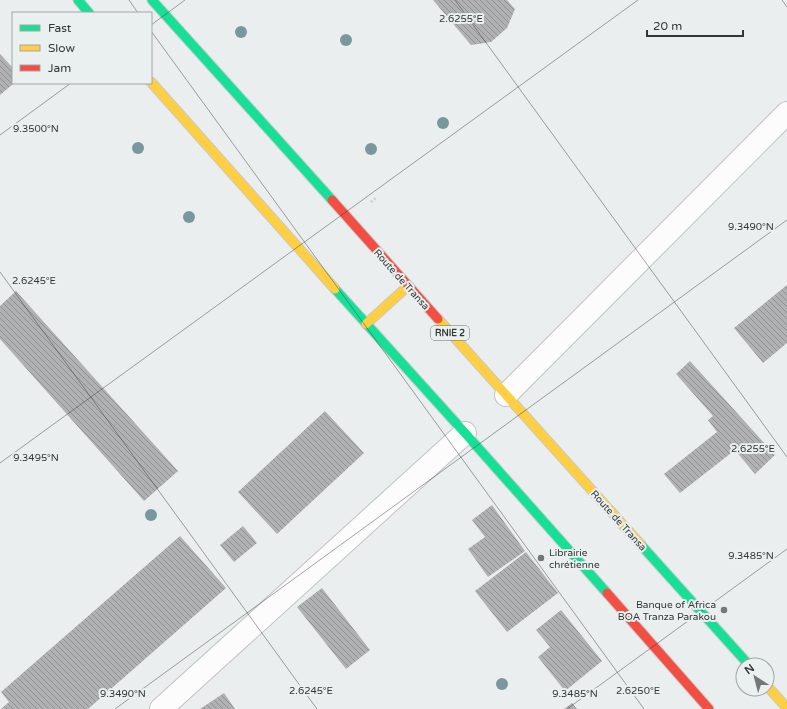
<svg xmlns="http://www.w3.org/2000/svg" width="787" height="709" font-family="'Varela Round',sans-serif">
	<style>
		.building { fill: url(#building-back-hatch) }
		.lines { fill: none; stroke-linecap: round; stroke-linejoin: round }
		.street-casing { stroke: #c2c4c4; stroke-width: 24 }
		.fast-casing { stroke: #c8c9c9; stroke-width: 11 }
		.slow-casing { stroke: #c8c9c9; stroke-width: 11 }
		.jam-casing { stroke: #c8c9c9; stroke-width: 11 }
		.path { stroke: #cecece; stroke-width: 2.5; stroke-dasharray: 2 2; stroke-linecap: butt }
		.street { stroke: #fcfcfc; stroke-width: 22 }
		.fast { stroke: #16e098; stroke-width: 9 }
		.slow { stroke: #ffcf43; stroke-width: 9 }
		.jam { stroke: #f24e42; stroke-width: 9 }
		.tree { fill: #79989d }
		.ticks { fill: none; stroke: #353737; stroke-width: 1; stroke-opacity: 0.45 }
		.poi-dot { fill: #757777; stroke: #eaefef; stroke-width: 1.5 }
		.labels { text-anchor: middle; stroke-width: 4; stroke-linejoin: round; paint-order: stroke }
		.shield { fill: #eaefef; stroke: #6b6e6e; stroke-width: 1 }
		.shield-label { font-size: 9px; font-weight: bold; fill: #353737 }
		.street-label { font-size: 10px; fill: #353737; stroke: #eaefef }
		.poi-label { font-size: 10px; fill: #353737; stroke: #eaefef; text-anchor: start }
		.ticks-label { font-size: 10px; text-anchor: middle; fill: #353737; stroke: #eaefef; stroke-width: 4; stroke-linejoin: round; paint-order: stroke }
	</style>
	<defs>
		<pattern id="building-back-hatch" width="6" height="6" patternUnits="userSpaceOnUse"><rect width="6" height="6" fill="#afb1b2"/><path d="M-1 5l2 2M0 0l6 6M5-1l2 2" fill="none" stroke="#8f9192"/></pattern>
	</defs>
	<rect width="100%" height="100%" fill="#ebeeee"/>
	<path class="building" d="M 433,0 L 507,0 L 515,9 L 507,28 L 491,42 L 471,45 Z
		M 0,54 L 13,68 L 13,84 L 0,95 Z
		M 787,285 L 787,343 L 763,363 L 734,328 Z
		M 16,291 L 178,471 L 144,501 L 0,339 L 0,306 Z
		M 690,361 L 775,455 L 755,474 L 735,450 L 680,493 L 664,474 L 717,432 L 708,420 L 713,416 L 676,374 Z
		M 325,411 L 364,453 L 277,534 L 238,492 Z
		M 492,505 L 525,551 L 488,577 L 468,549 L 485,537 L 472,520 Z
		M 243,526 L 257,543 L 234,562 L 220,545 Z
		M 180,536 L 226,588 L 88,709 L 1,709 L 9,702 L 1,692 Z
		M 526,552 L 558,593 L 507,632 L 475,591 Z
		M 322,588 L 370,650 L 346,669 L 297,607 Z
		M 561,610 L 602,661 L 565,691 L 538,657 L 550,647 L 536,630 Z
		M 224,693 L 235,709 L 200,709 Z
		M 572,703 L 577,709 L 564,709 Z"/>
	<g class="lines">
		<defs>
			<path id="street" d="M 506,395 L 787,113
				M 161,709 L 465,433"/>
			<path id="fast" d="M 78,0 L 89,13
				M 152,0 L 332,200
				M 335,289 L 465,433 L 607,593
				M 641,545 L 749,665"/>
			<path id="slow" d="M 151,82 L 335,289
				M 438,319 L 641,545
				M 366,324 L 408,286
				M 767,686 L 787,708"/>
			<path id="jam" d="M 332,200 L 438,319
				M 607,593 L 709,709"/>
		</defs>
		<use href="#street" class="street-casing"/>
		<use href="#fast" class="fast-casing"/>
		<use href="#slow" class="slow-casing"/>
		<use href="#jam" class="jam-casing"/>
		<path class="path" d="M 371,202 L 377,197"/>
		<use href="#street" class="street"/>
		<use href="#fast" class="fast"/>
		<use href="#slow" class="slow"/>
		<use href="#jam" class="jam"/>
	</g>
	<g class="tree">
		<circle cx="241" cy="32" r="6"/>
		<circle cx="346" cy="40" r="6"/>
		<circle cx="443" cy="123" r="6"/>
		<circle cx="138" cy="148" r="6"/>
		<circle cx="371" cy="149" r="6"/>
		<circle cx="189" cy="217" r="6"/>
		<circle cx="151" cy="515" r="6"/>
		<circle cx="502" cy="684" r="6"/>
	</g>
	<path class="ticks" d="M 129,0 L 138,13M 455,0 L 787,457M 782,0 L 787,7M 151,25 L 185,0M 151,31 L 644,709M 0,135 L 71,83M 0,272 L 317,709M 0,463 L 638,0M 115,709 L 787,220M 567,709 L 787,549"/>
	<g class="poi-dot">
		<circle cx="541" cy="558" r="4"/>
		<circle cx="724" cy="610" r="4"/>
	</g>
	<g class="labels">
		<rect class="shield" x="431" y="326" width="38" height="14" rx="3"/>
		<g class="shield-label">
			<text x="450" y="336">RNIE 2</text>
		</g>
		<g class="street-label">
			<text transform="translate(402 279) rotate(48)" y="4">Route de Transa</text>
			<text transform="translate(619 520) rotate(48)" y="4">Route de Transa</text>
		</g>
		<g class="poi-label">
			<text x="549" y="556">Librairie<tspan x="549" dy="12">chrétienne</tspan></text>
			<text x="716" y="608" text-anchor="end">Banque of Africa<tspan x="716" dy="12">BOA Tranza Parakou</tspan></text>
		</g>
	</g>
	<g class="ticks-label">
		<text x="461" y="22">2.6255°E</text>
		<text x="36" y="132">9.3500°N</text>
		<text x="751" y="230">9.3490°N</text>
		<text x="34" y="284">2.6245°E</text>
		<text x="753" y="452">2.6255°E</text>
		<text x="36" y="461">9.3495°N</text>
		<text x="751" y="559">9.3485°N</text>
		<text x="311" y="694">2.6245°E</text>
		<text x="638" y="694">2.6250°E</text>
		<text x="123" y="697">9.3490°N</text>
		<text x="575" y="697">9.3485°N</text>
	</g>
	<rect x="12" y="12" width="140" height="72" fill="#eaefef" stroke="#a2a5a5"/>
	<rect x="20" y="25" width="20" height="6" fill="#16e098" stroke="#a2a5a5"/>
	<text x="48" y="32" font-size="12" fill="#353737">Fast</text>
	<rect x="20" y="45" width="20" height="6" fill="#ffcf43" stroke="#a2a5a5"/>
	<text x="48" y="52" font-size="12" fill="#353737">Slow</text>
	<rect x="20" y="65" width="20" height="6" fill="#f24e42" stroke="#a2a5a5"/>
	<text x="48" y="72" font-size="12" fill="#353737">Jam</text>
	<g transform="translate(755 677) rotate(324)"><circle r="19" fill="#eaefef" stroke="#a2a5a5"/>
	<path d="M0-3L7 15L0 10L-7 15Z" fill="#757777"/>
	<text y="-6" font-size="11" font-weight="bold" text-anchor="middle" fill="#353737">N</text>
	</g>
	<path d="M647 30v6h96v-6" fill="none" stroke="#353737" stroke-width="2"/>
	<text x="653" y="30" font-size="12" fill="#353737" stroke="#eaefef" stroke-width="3" paint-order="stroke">20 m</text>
</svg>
